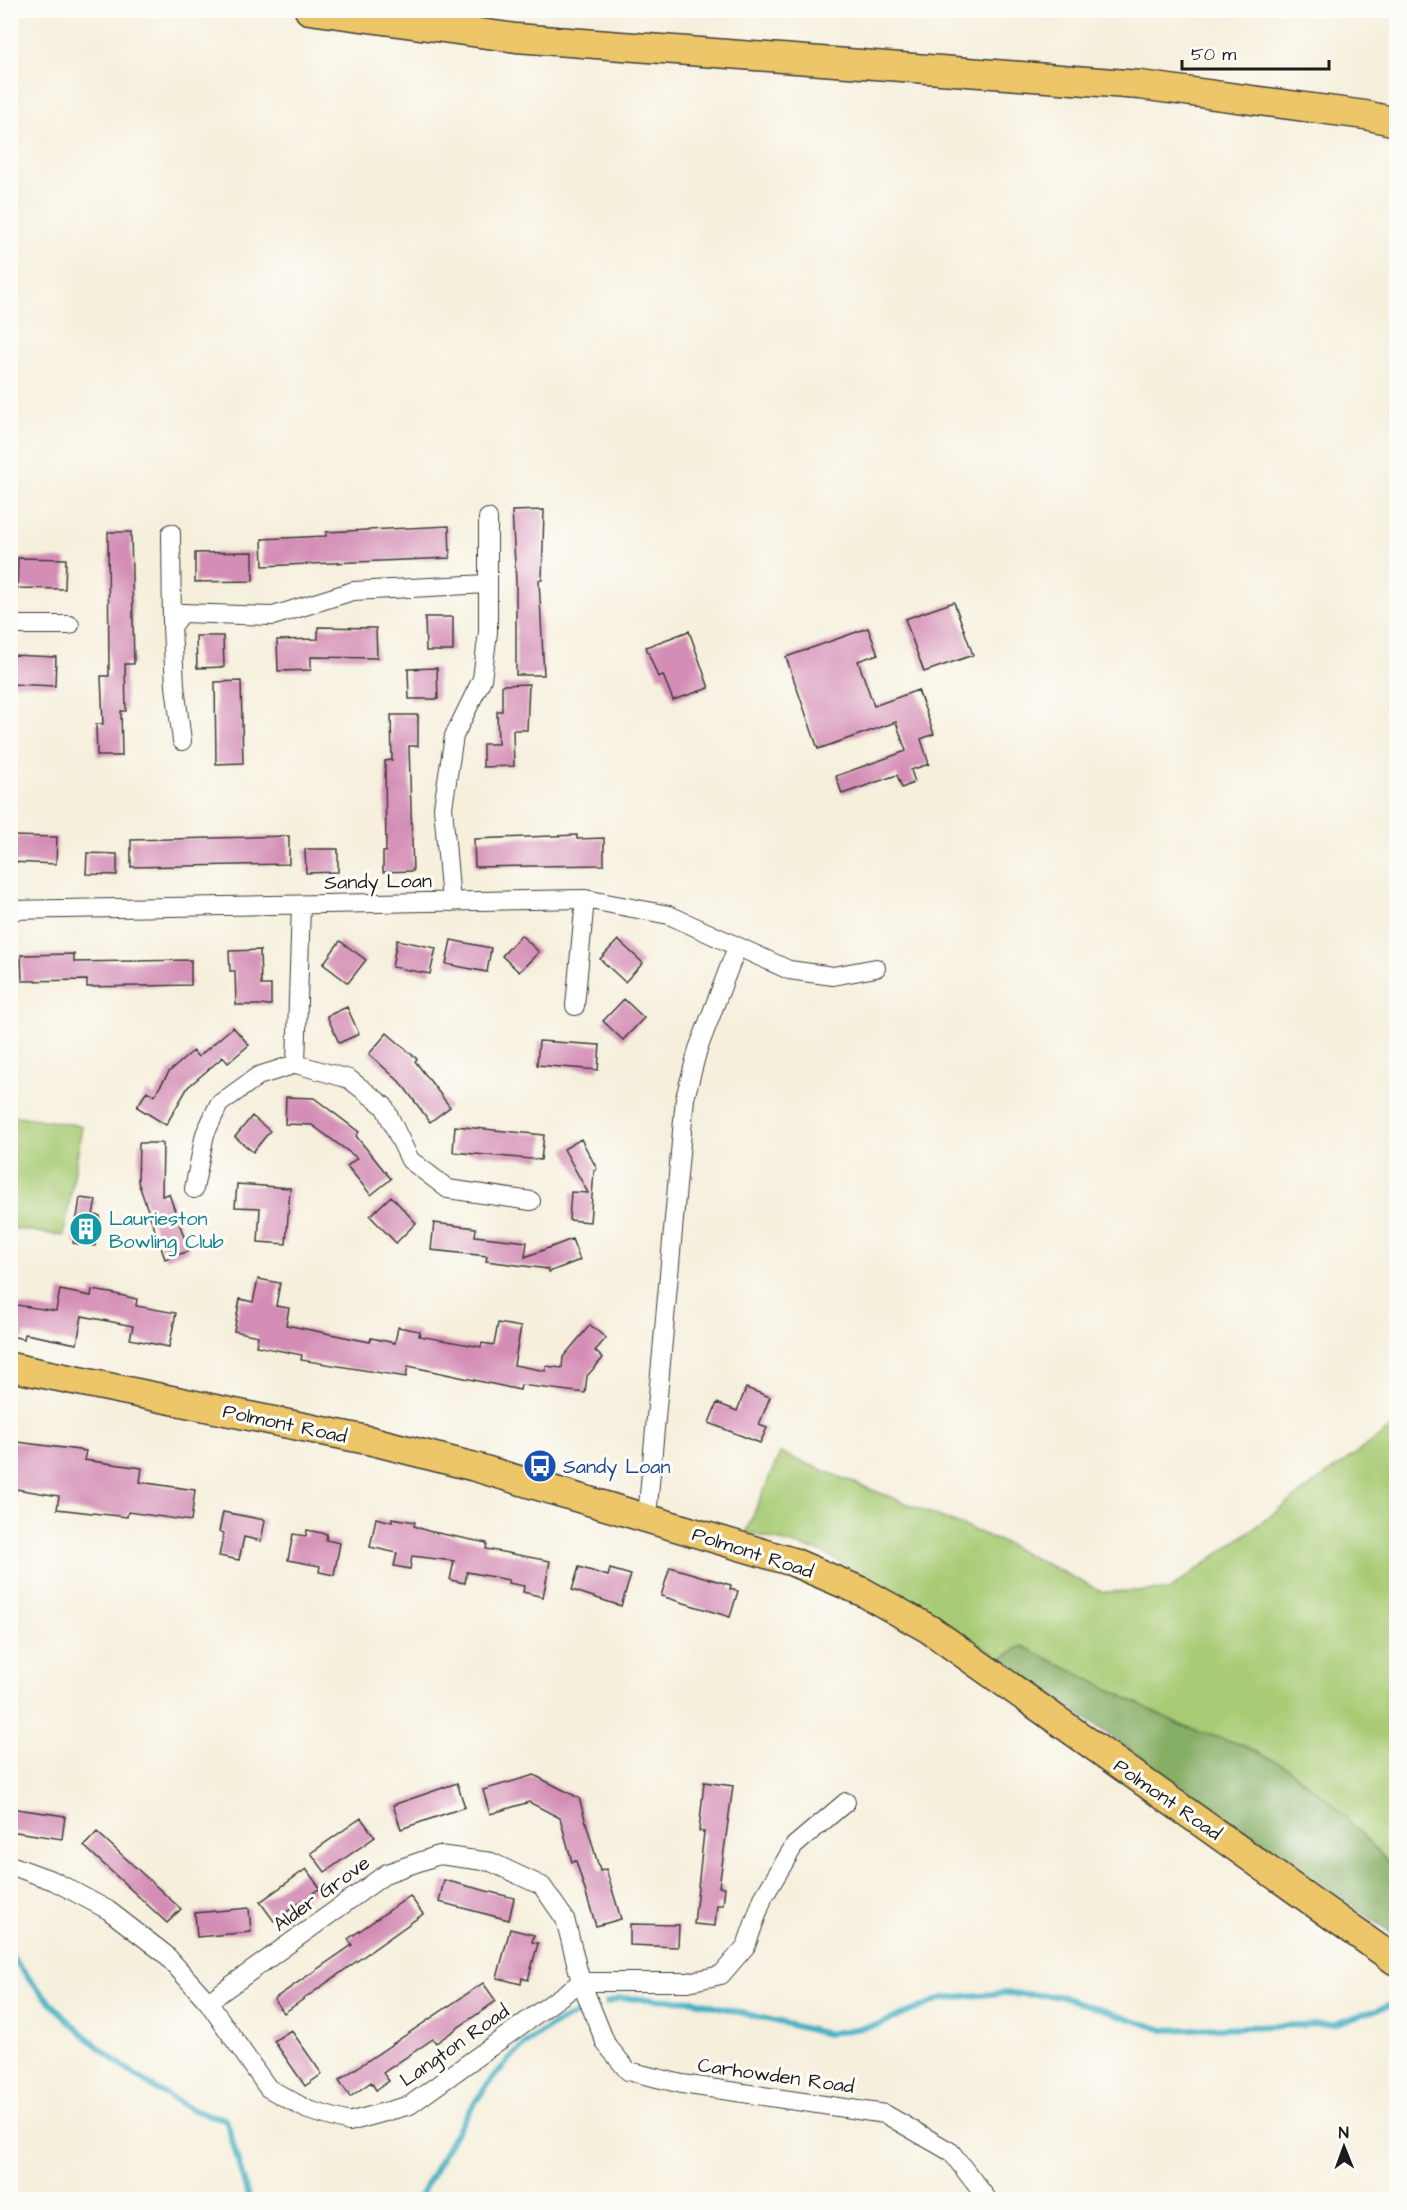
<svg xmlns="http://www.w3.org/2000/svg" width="1407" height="2210" font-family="'Architects Daughter',sans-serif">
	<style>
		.green { fill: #a8cb74; stroke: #627448; stroke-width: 1.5 }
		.forest { fill: #86af66; stroke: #516641; stroke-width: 1.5 }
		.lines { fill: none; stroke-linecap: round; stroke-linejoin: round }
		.stream { stroke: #46b1c4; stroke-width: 6 }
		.building { fill: #d48eb5 }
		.street-casing { stroke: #3d3c39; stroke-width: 20 }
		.primary-casing { stroke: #3d3c39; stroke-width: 31 }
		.street { stroke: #fff; stroke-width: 18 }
		.primary { stroke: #ecc669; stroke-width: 28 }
		.labels { text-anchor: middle; stroke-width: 6; stroke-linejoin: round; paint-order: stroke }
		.street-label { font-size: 20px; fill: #1c1c1c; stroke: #fdfcf7 }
		.culture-label { font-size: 20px; fill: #0d838f; stroke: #fdfcf7; text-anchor: start }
		.transit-label { font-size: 20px; fill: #164399; stroke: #fdfcf7; text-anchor: start }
	</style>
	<rect width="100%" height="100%" fill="#fdfcf7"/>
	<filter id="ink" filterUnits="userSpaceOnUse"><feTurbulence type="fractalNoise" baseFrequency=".0167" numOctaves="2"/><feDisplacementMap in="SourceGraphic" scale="12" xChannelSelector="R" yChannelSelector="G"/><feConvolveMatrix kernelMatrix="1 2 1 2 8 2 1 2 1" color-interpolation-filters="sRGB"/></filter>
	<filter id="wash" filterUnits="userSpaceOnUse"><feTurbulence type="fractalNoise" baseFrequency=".008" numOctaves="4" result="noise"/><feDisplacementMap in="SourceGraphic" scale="24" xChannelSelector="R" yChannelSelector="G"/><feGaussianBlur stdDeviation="1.35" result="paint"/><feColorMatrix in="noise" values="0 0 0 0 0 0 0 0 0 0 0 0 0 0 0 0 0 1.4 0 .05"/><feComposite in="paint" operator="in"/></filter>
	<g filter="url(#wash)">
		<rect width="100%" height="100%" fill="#f5efdc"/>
		<path class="green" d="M 10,1115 L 82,1126 L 64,1236 L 11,1228 Z
			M 1396,1424 L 1396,1871 L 1332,1803 L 1283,1765 L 1242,1745 L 1187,1728 L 1022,1646 L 1001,1659 L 942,1621 L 822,1552 L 746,1532 L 780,1453 L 1000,1541 L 1102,1592 L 1169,1590 Z"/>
		<path class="forest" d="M 1022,1646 L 1187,1728 L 1242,1745 L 1283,1765 L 1332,1803 L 1396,1871 L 1396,1936 L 1001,1659 Z"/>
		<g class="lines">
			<path class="stream" d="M 10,1954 C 56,2017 121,2072 191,2109 C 201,2114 215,2116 226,2119 L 249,2200
				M 607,2003 L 620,1998 L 695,2001 L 827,2034 L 878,2025 L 943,1998 L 1004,1993 L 1059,1996 L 1164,2030 L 1334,2024 L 1396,2003
				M 418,2200 C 457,2130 498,2043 577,2014"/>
		</g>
		<g id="blocks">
			<path class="building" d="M 544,510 L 542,580 L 539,580 L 544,675 L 516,675 L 516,581 L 512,511 Z
				M 449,526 L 450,558 L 263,566 L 262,539 L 326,536 L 326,532 Z
				M 108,532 L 131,532 L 134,664 L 125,664 L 126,711 L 121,711 L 122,756 L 97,756 L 96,724 L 103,724 L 101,676 L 109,676 Z
				M 253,552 L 253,581 L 195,582 L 195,553 Z
				M 18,558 L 66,559 L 65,589 L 17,588 Z
				M 954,602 L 973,655 L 924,672 L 905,619 Z
				M 425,617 L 453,617 L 453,651 L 426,651 Z
				M 318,627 L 376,628 L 377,658 L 311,657 L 311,670 L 278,671 L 277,640 L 318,639 Z
				M 868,628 L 878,654 L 858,661 L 874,706 L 918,690 L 934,734 L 921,739 L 929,764 L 911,770 L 915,782 L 902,788 L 897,775 L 842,794 L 836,776 L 906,751 L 896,722 L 818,749 L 786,657 Z
				M 689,631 L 709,688 L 673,700 L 663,675 L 658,677 L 646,647 Z
				M 196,636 L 223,636 L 224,667 L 197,668 Z
				M 10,655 L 56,657 L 55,686 L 10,684 Z
				M 437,668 L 438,699 L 409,699 L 408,669 Z
				M 241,681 L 243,763 L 216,764 L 215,682 Z
				M 529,684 L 527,730 L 513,730 L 514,766 L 483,767 L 483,744 L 498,744 L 497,711 L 502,711 L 502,685 Z
				M 391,715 L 418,715 L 418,746 L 409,746 L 413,871 L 383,872 L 383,852 L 386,852 L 385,761 L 392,760 Z
				M 577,835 L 577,839 L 604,838 L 604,865 L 475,867 L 474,839 Z
				M 10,836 L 57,837 L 56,864 L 10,862 Z
				M 289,836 L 289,864 L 131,867 L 131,840 Z
				M 305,849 L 338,849 L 338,872 L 306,873 Z
				M 87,853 L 117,854 L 117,875 L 86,874 Z
				M 521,935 L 539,952 L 519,972 L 502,956 Z
				M 397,940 L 436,948 L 430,974 L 392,967 Z
				M 451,940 L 491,948 L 487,972 L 446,964 Z
				M 618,940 L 643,963 L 625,982 L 600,959 Z
				M 340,941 L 366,960 L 348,983 L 323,964 Z
				M 260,950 L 261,985 L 271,985 L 271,1005 L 236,1005 L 235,971 L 230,971 L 229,951 Z
				M 74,954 L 74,962 L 191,960 L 191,985 L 87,987 L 87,980 L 22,981 L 21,955 Z
				M 624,999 L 644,1018 L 623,1040 L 603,1021 Z
				M 347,1007 L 359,1034 L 339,1043 L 327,1016 Z
				M 233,1027 L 249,1045 L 228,1063 L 223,1057 L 188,1087 L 166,1125 L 137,1107 L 147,1091 L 154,1096 L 169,1072 L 193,1051 L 198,1057 Z
				M 387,1033 L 417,1059 L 415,1061 L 450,1107 L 430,1122 L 401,1083 L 369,1054 Z
				M 539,1041 L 600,1045 L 598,1070 L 537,1065 Z
				M 286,1097 L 314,1098 L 359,1132 L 356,1136 L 391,1179 L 371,1195 L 347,1166 L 357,1158 L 312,1125 L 285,1124 Z
				M 252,1116 L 270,1131 L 253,1152 L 235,1137 Z
				M 455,1126 L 544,1135 L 541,1160 L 453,1152 Z
				M 581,1139 L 597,1169 L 594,1171 L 590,1222 L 569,1220 L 571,1192 L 588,1193 L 564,1149 Z
				M 139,1143 L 163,1143 L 162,1196 L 169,1194 L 189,1251 L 165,1259 L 138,1182 Z
				M 237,1184 L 290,1188 L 286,1244 L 258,1242 L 260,1208 L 235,1207 Z
				M 391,1196 L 416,1223 L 396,1243 L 370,1216 Z
				M 80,1198 L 96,1200 L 93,1215 L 100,1216 L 95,1246 L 73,1243 Z
				M 434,1223 L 476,1228 L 475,1236 L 527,1242 L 525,1257 L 572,1239 L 580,1260 L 549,1272 L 548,1269 L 486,1261 L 487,1256 L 431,1250 Z
				M 258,1279 L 280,1283 L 276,1306 L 289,1308 L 286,1325 L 370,1342 L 371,1338 L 395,1343 L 398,1327 L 420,1331 L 419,1336 L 481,1347 L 482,1343 L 494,1345 L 498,1323 L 521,1327 L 514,1365 L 546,1371 L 546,1366 L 562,1368 L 563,1357 L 590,1325 L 606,1338 L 595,1351 L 603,1358 L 587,1376 L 585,1393 L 521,1385 L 520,1390 L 408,1366 L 406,1377 L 301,1360 L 302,1355 L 256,1346 L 258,1336 L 234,1331 L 240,1299 L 253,1302 Z
				M 60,1290 L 91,1296 L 92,1290 L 111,1293 L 137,1299 L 136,1306 L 176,1313 L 169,1347 L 130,1339 L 133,1326 L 82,1316 L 77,1344 L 25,1334 L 24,1339 L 10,1336 L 10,1304 L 56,1311 Z
				M 746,1388 L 770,1397 L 759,1425 L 767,1428 L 760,1443 L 709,1423 L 717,1403 L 737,1411 Z
				M 10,1441 L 86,1451 L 84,1460 L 142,1468 L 140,1482 L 195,1490 L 191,1521 L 128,1512 L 127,1517 L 57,1509 L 59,1496 L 10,1488 Z
				M 223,1512 L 265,1520 L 261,1541 L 244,1537 L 239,1560 L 219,1556 L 224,1533 L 219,1532 Z
				M 376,1518 L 392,1522 L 392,1518 L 415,1522 L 414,1526 L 428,1531 L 487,1543 L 486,1549 L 550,1561 L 543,1597 L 523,1592 L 524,1586 L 508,1583 L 509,1580 L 467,1572 L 465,1583 L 450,1580 L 454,1561 L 412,1556 L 410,1569 L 394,1566 L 397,1553 L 370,1547 Z
				M 307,1530 L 327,1534 L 326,1540 L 340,1543 L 334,1575 L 319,1572 L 320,1566 L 288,1560 L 293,1534 L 306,1536 Z
				M 579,1567 L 608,1576 L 610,1569 L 631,1575 L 621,1606 L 572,1590 Z
				M 670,1567 L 731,1585 L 730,1589 L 738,1591 L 730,1617 L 661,1596 Z
				M 534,1775 L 579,1798 L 600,1871 L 606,1869 L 621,1919 L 596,1926 L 576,1861 L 572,1862 L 560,1818 L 529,1802 L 490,1814 L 483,1790 Z
				M 704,1782 L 733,1786 L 719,1887 L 725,1887 L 723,1905 L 717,1905 L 715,1926 L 694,1924 L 704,1832 L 699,1831 Z
				M 457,1783 L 465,1807 L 401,1829 L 393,1805 Z
				M 10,1808 L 65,1816 L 62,1839 L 10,1831 Z
				M 361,1818 L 375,1837 L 325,1872 L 311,1853 Z
				M 97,1832 L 181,1909 L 167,1923 L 84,1846 Z
				M 306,1869 L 320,1888 L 274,1921 L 260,1902 Z
				M 444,1880 L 514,1898 L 509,1920 L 439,1902 Z
				M 410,1896 L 423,1914 L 284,2013 L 274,1999 L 352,1945 L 348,1939 Z
				M 249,1908 L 251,1932 L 197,1937 L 195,1913 Z
				M 630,1924 L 679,1925 L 678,1947 L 630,1945 Z
				M 510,1929 L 534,1935 L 532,1942 L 538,1943 L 528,1980 L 522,1978 L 521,1984 L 497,1978 Z
				M 483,1983 L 496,2001 L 436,2043 L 433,2039 L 383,2073 L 389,2081 L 376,2090 L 371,2082 L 350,2097 L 339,2080 Z
				M 291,2030 L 322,2074 L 305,2086 L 274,2041 Z"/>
		</g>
	</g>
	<g filter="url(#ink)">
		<use href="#blocks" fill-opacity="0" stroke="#3d3c39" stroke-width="1.5"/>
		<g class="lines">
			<defs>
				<path id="street" d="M 171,533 L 172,627
					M 10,625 L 70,625
					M 182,741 L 175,686 L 172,627 L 182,613 L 273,616 L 353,591 L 487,584
					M 451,902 L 443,807 L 454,736 L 482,679 L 488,632 L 488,518
					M 10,910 L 585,899 L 669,915 L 789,970 L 833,976 L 876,968
					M 575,1006 L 585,899
					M 296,1064 L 301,905
					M 194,1189 L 205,1134 L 219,1104 L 258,1076 L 296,1064 L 349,1079 L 384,1106 L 410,1160 L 448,1189 L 531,1201
					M 647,1517 L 685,1098 L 698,1049 L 737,947
					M 10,1865 L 54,1881 L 108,1910 L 165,1954 L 208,2002 L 268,2088 L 308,2110 L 349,2122 L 410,2105 L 581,1982 L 688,1982 L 721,1975 L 746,1946 L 763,1898 L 794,1846 L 846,1802
					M 208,2002 L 387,1873 L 439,1855 L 491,1862 L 542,1886 L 565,1919 L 581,1982 L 606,2044 L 628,2071 L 682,2084 L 885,2114 L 951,2152 L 988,2200"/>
				<path id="primary" d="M 309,10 L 516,38 L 1140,85 L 1365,115 L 1396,122
					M 10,1367 L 372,1441 L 475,1467 L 793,1562 L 863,1592 L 929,1629 L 1396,1961"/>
			</defs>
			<use href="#street" class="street-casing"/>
			<use href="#primary" class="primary-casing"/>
			<use href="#street" class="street"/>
			<use href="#primary" class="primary"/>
		</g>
	</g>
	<defs>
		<symbol id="building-disc" viewBox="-11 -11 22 22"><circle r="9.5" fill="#0f9aa8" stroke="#fdfcf7"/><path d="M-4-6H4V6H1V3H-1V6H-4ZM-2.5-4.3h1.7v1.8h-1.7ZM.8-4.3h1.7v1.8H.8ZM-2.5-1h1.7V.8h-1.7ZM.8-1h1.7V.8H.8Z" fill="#fff"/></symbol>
		<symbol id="bus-disc" viewBox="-11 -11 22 22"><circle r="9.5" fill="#1a4fb4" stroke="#fdfcf7"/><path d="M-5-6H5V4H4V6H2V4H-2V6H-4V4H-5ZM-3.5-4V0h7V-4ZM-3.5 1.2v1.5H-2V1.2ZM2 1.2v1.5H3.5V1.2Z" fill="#fff"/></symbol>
	</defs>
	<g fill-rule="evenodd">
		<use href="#building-disc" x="67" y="1210" width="38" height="38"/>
		<use href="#bus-disc" x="521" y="1447" width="38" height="38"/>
	</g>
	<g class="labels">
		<g class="street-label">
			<text transform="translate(378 881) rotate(-1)" y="7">Sandy Loan</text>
			<text transform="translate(285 1423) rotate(12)" y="7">Polmont Road</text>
			<text transform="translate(753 1552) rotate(18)" y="7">Polmont Road</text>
			<text transform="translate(1168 1799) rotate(35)" y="7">Polmont Road</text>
			<text transform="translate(321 1893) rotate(-36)" y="7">Alder Grove</text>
			<text transform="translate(454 2045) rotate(-35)" y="7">Langton Road</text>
			<text transform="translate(776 2075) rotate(8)" y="7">Carhowden Road</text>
		</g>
		<g class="culture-label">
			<text x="109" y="1225">Laurieston<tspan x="109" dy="23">Bowling Club</tspan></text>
		</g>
		<g class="transit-label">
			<text x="563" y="1473">Sandy Loan</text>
		</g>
	</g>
	<rect width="1407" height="2210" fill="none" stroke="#fdfcf7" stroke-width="36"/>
	<g transform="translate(1344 2147) rotate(359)" stroke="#fdfcf7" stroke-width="4.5" paint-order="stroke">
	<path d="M0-4.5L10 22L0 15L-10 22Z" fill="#1c1c1c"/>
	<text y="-9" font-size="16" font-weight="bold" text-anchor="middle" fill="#1c1c1c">N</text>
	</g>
	<path d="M1182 60v9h147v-9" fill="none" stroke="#1c1c1c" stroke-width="3"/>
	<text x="1191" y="60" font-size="18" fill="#1c1c1c" stroke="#fdfcf7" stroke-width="4.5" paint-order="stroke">50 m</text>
</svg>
